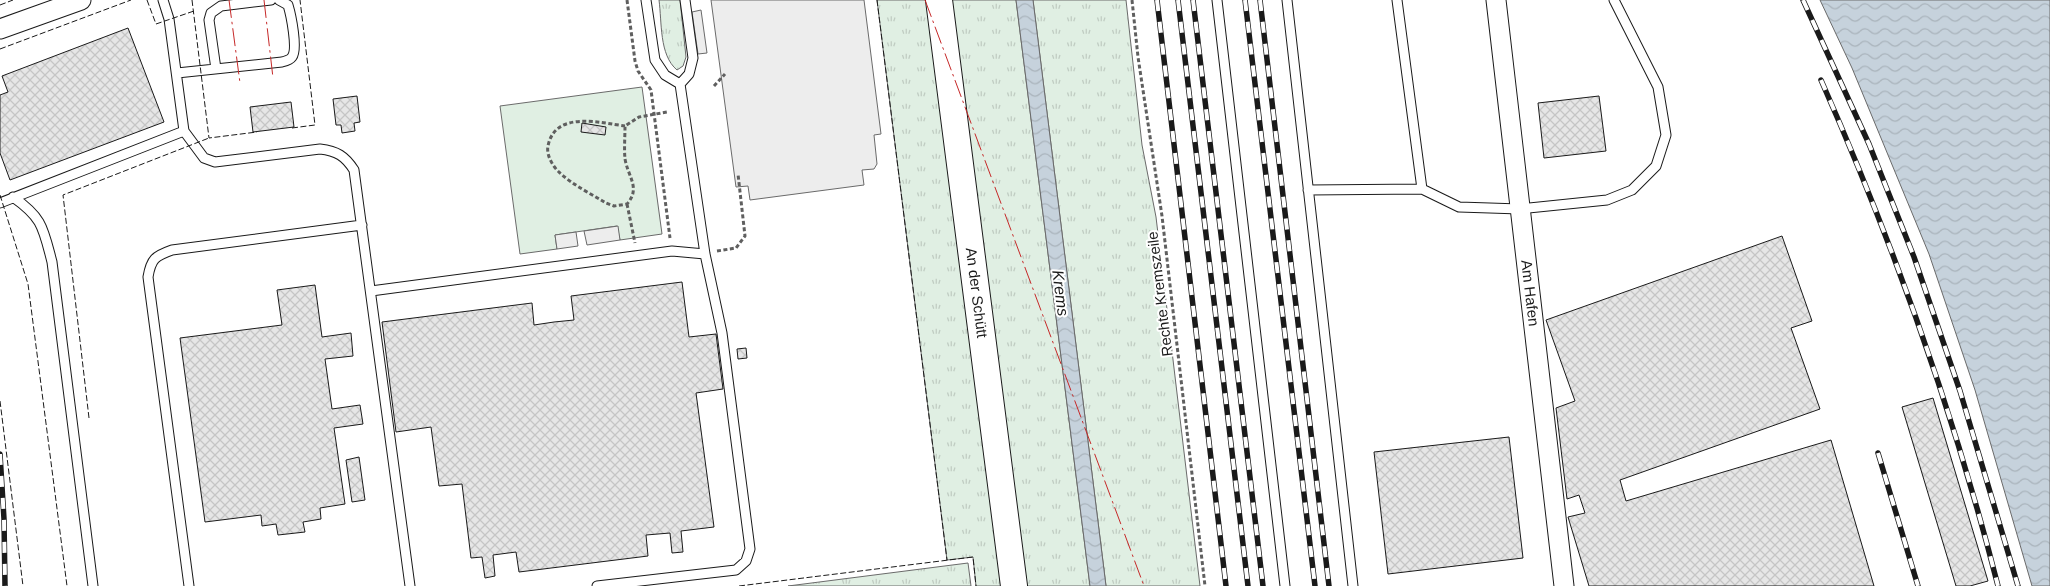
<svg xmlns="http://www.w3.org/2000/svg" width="2050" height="586" font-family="Arial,sans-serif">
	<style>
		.grass { fill: url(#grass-tufts); stroke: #6a6a6a }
		.park { fill: #e0efe3; stroke: #6a6a6a }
		.parking { fill: #ededed; stroke: #6a6a6a }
		.water { fill: url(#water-waves); stroke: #6a6a6a }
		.building { fill: url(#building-cross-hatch); stroke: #1a1a1a }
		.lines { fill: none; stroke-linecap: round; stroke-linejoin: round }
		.lane-casing { stroke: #1a1a1a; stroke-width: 11 }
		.street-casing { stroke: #1a1a1a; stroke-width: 21 }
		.secondary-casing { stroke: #1a1a1a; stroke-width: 28 }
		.path { stroke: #5f5f5f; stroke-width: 3; stroke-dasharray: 4 2.5; stroke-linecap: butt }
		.lane { stroke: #fff; stroke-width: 9 }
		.street { stroke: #fff; stroke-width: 19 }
		.secondary { stroke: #fff; stroke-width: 26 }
		.rail-casing { stroke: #1a1a1a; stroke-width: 5.5 }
		.rail { stroke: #fff; stroke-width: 4; stroke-dasharray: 11; stroke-linecap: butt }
		.fence { stroke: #1a1a1a; stroke-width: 1; stroke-dasharray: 6 2.5; stroke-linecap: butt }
		.power { stroke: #c62828; stroke-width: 1; stroke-dasharray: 18 4 2.5 4; stroke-linecap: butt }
		.labels { text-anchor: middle; stroke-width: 4; stroke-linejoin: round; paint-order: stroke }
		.street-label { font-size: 15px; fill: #1a1a1a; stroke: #fff }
		.water-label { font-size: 16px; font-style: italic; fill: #1a1a1a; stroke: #fff }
	</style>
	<defs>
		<pattern id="grass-tufts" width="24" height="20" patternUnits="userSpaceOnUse" patternTransform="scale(1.25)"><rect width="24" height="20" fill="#e0efe3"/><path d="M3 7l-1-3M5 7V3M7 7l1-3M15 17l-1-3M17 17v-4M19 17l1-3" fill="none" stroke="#c0ccc2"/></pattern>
		<pattern id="water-waves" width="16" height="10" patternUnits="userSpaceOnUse" patternTransform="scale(1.25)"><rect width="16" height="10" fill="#c6d2dc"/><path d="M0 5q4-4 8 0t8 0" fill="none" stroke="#aab4bc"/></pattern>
		<pattern id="building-cross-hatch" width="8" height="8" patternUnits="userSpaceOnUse" patternTransform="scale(1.25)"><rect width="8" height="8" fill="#e6e6e6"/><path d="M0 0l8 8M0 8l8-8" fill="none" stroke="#c5c5c5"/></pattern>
	</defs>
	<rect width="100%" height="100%" fill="#fff"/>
	<path class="grass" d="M 659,0 L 680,0 L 686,57 L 683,66 L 677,70 C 659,55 662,22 659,0 Z
		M 877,0 L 926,0 L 1002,586 L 976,586 L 973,557 L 947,560 Z
		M 951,0 L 1016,0 L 1090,586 L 1027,586 Z
		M 1033,0 L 1126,0 L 1142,145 L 1156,217 L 1200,586 L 1106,586 Z
		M 968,563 L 971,586 L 788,586 Z"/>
	<path class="park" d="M 642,87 L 662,234 L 620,240 L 617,226 L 555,235 L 557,249 L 520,254 L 500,106 Z"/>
	<path class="parking" d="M 711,0 L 864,0 L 881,134 L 874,135 L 877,164 L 874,169 L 862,170 L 864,185 L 750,200 L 748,186 L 736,187 Z
		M 701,10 L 707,53 L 698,54 L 692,12 Z
		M 618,226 L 620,240 L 587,245 L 584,231 Z
		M 576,232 L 578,246 L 557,249 L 555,235 Z"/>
	<path class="water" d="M 1016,0 L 1033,0 L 1106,586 L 1090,586 Z
		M 1820,0 L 2050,0 L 2050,586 L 2032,586 L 1975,390 L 1929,254 L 1852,68 Z"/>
	<path class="building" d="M 128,28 L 164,122 L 10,180 L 0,153 L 0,95 L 8,92 L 2,76 Z
		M 357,96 L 360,122 L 354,123 L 355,131 L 342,133 L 341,125 L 336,125 L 333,99 Z
		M 1599,96 L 1606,151 L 1544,158 L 1538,103 Z
		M 291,102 L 294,127 L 253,132 L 250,107 Z
		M 582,123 L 606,127 L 605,135 L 581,132 Z
		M 1782,236 L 1812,321 L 1791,328 L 1820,409 L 1620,480 L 1626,501 L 1831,440 L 1874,586 L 1589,586 L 1568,517 L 1585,513 L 1579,495 L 1567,499 L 1556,408 L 1575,401 L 1546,320 Z
		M 682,282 L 689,337 L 716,334 L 723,389 L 696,393 L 714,527 L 681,531 L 683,552 L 672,553 L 670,533 L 646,535 L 648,556 L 519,572 L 516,552 L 493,555 L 495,576 L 485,578 L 482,557 L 471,558 L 462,484 L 439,486 L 431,427 L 396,432 L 382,322 L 532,303 L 534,325 L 554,322 L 574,320 L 571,296 Z
		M 315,285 L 322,337 L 351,333 L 353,356 L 325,359 L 332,409 L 360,405 L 363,424 L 334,428 L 345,504 L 320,508 L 321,519 L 303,522 L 305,532 L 278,535 L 276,524 L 262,526 L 261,515 L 205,522 L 180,338 L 282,325 L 277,290 Z
		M 746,348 L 747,358 L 738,359 L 737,349 Z
		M 1933,398 L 1988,581 L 1970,586 L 1956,586 L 1902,407 Z
		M 1509,437 L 1523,558 L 1388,574 L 1374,452 Z
		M 359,457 L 365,500 L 352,502 L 346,460 Z"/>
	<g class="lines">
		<defs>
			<path id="lane" d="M 646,0 L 655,60 L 665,75 L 680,84
				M 1217,0 L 1285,586
				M 1287,0 L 1353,586
				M 1397,0 L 1422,189
				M 216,69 L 209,20 L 211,13 L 221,6 L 271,0
				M 177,73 L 282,62 C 286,61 290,60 292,57 C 298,49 291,15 288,5 L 279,0
				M 184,131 L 204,158 L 215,162 L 320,149 C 337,151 345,156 354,170 L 410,586
				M 1308,190 L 1422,189 L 1459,207 L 1520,209 L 1607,200 L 1632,190 L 1656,166 L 1666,135 L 1658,87 L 1614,0
				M 13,197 C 43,218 43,228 52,262 L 93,586
				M 0,203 L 184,131 L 169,19 L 163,0
				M 371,291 L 672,251 L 705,254
				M 189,586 L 148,277 C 151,259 155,256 172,250 L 362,225
				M 597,586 L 736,570 L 746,561 L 750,549 L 722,333 L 705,254 L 680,84 L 689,74 L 693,58 L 685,0"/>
			<g id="street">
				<path id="s1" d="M 1496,0 L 1564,586"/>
				<path d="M 0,29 L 81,0"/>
			</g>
			<g id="secondary">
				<path id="s2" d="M 939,0 L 1014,586"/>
			</g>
		</defs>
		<use href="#lane" class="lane-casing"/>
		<use href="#street" class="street-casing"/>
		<use href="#secondary" class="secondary-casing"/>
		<path class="path" d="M 627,0 L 635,61 L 638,71 L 651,90 L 670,238
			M 1132,0 L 1138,57 L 1162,216 L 1205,586
			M 714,86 L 725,74
			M 625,126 C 601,123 555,110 548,146 C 546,155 553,167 560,173 C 573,185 591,194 606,203 L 614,206 L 627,204 C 641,188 628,177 625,159 C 624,149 625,137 625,126 L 639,117 L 667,112
			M 627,204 L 635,243
			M 717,251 L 736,248 L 745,236 L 738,174"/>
		<use href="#lane" class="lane"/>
		<use href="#street" class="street"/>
		<use href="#secondary" class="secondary"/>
		<defs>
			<path id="rail" d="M 1157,0 L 1226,586
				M 1178,0 L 1248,586
				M 1193,0 L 1263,586
				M 1245,0 L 1315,586
				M 1260,0 L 1329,586
				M 1803,0 L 1869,144 L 1914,257 L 1960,391 L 2018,586
				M 1821,80 C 1893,243 1954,413 1998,586
				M 1878,453 L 1918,586
				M 0,454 L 4,519 L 5,586"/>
		</defs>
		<use href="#rail" class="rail-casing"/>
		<use href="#rail" class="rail"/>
		<path class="fence" d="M 147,0 L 156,24 L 194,11
			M 192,0 L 209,138 L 257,132
			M 877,0 L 947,560
			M 0,5 L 13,0
			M 0,49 L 131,0
			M 292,128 L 315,125 L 300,0
			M 0,195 L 28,284 L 67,586
			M 0,401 L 23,586
			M 89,418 L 63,195 L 209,138
			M 739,586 L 973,557 L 976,586"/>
		<path class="power" d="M 229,0 L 240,83
			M 264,0 L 273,78
			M 925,0 L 1144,586"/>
	</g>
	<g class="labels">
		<g class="street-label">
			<text dy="5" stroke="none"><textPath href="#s2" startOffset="295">An der Schütt</textPath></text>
			<text dy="5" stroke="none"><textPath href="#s1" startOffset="295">Am Hafen</textPath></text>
			<text transform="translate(1160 294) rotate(-97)" y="5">Rechte Kremszeile</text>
		</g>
		<g class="water-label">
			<text transform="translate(1061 293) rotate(83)" y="6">Krems</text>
		</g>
	</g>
</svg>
